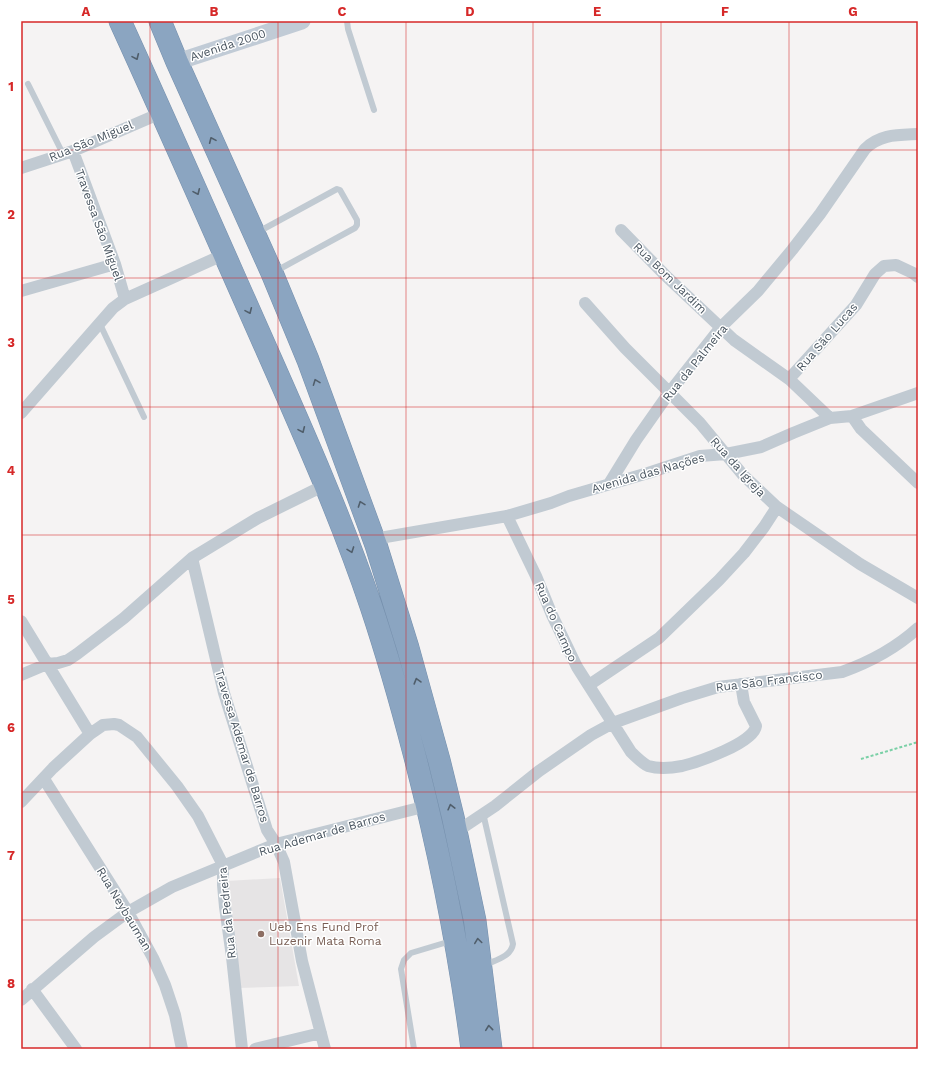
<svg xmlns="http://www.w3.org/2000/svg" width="939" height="1070" font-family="'Work Sans',sans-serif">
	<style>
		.education { fill: #e6e4e5 }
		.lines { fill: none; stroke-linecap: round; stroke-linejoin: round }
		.highway-casing { stroke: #7690ad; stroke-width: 23 }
		.path { stroke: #7ad0a6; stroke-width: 2; stroke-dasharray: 3 2; stroke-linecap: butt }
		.lane { stroke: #c1cad2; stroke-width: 6 }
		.street { stroke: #c1cad2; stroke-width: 12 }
		.secondary { stroke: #c1cbd6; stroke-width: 17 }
		.highway { stroke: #8ba5c1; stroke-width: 22 }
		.oneway { stroke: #505e6b }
		.grid { fill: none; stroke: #d62828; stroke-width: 1; stroke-opacity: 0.55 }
		.education-dot { fill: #8d6e63; stroke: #fff; stroke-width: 1.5 }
		.labels { text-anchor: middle; stroke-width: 3; stroke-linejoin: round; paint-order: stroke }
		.street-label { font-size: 12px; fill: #4a5661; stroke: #fff }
		.education-label { font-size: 12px; fill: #785e54; stroke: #fff; text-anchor: start }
		.neatline { fill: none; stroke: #d62828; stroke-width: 1.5 }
		.grid-label { font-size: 13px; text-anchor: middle; font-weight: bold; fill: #d62828 }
	</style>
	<rect width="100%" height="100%" fill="#f5f3f3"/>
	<path class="education" d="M 280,878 L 299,986 L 238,988 L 227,881 Z"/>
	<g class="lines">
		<defs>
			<path id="highway" d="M 120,21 C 168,126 214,231 261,337 C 300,425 340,514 371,606 C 387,654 401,703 414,753 C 439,850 459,949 472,1049
				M 160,21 L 177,62 L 272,273 L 308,360 L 376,545 L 408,648 L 439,760 L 453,817 L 475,921 L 491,1049"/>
		</defs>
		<use href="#highway" class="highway-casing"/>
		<path class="path" d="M 861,759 L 918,742"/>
		<path class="lane" d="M 347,21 L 348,29 L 374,110
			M 28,84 L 63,154
			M 258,232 L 337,189 L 340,190 L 357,220 L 357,225 L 355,228 L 276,271
			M 99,322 L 144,417
			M 483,813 L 513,944 C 511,957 495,960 485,965
			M 414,1049 L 401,969 L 404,960 L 411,953 L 451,941"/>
		<path class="street" d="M 73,151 L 115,264 L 125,299
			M 21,168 L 73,151 L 161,113
			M 621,230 L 666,276 L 734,340 L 789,379 L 830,418
			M 21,291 L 115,264
			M 585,303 L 625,348 L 700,423 L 743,475 L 777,507 L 860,564 L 918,598
			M 789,379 L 856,305 L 875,274 L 884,266 L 896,265 L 913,273 L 918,277
			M 21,413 L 113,308 L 125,299 L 225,254
			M 852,416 L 861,429 L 918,483
			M 609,484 L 636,440 L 669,393 L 721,327 L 758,291 L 792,250 L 820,214 L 865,149 C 880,134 898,135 918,134
			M 507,516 L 536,576 L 552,615 L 577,667 L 631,752 C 636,757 642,763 648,766 C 658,769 672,768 682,766 C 698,762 754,743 756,726 L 744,702 L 741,684
			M 374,539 L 507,516 L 551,503 L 569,496 L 648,473 L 700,456 L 726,454 L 761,447 L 793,433 L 830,418 L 852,416 L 918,393
			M 192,558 L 224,693 L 267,830 L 276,844 L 284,862 L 302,961 L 325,1049
			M 21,621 L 90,734
			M 21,675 L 47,664 L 58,663 L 68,660 L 77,654 L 124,618 L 192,558 L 258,518 L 325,485
			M 589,685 L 659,638 L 719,580 L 744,553 L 764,527 L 777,507
			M 44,779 L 128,912 L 153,958 L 165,985 L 175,1015 L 182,1049
			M 21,802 L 53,768 L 90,734 L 103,725 L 114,724 L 119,725 L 137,737 L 177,786 L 198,816 L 223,865 L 223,885 L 225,907 L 232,957 L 242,1049
			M 456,832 L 495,806 L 539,771 L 591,735 L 613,723 L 682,698 L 718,687 L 842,672 C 870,662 896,648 918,628
			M 32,989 L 76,1049
			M 21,1000 L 94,937 L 128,912 L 172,887 L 276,844 L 427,806
			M 255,1049 L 321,1033"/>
		<path class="secondary" d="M 177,62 L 302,21"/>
		<use href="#highway" class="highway"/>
	</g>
	<defs><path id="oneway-chevron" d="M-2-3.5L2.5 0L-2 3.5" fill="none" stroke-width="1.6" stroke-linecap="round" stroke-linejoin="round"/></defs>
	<g class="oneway">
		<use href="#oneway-chevron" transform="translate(136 57) rotate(66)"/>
		<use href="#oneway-chevron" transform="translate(212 140) rotate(-114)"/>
		<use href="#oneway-chevron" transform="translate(197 192) rotate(66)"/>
		<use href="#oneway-chevron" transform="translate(249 311) rotate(66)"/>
		<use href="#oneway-chevron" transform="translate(316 382) rotate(-111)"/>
		<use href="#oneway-chevron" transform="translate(302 430) rotate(66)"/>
		<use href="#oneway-chevron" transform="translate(361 504) rotate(-110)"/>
		<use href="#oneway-chevron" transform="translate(351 550) rotate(70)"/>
		<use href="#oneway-chevron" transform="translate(417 681) rotate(-106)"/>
		<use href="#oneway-chevron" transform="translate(451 807) rotate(-104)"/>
		<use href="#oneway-chevron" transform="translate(478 941) rotate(-98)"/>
		<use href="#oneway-chevron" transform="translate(489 1028) rotate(-96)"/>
	</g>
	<path class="grid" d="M 150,21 L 150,1049M 278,21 L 278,1049M 406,21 L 406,1049M 533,21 L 533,1049M 661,21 L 661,1049M 789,21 L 789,1049M 21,150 L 918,150M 21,278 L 918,278M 21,407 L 918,407M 21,535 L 918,535M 21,663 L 918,663M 21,792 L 918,792M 21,920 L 918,920"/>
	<circle class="education-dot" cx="261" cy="934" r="4"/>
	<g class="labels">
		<g class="street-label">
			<text transform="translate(228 45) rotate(-18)" y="4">Avenida 2000</text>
			<text transform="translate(91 141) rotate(-22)" y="4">Rua São Miguel</text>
			<text transform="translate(99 225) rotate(70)" y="4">Travessa São Miguel</text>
			<text transform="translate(670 278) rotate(44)" y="4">Rua Bom Jardim</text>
			<text transform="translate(827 337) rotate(-49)" y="4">Rua São Lucas</text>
			<text transform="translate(695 363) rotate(-51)" y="4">Rua da Palmeira</text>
			<text transform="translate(738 467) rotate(48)" y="4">Rua da Igreja</text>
			<text transform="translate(648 473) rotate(-16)" y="4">Avenida das Nações</text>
			<text transform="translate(556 622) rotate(66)" y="4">Rua do Campo</text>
			<text transform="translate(769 681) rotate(-7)" y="4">Rua São Francisco</text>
			<text transform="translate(242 746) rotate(73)" y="4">Travessa Ademar de Barros</text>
			<text transform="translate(322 834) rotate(-16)" y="4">Rua Ademar de Barros</text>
			<text transform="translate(124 909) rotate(59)" y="4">Rua Neybauman</text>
			<text transform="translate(227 913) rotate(-96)" y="4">Rua da Pedreira</text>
		</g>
		<g class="education-label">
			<text x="269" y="931">Ueb Ens Fund Prof<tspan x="269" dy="14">Luzenir Mata Roma</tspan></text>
		</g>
	</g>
	<rect width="939" height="1070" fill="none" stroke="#ffffff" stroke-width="44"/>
	<rect x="22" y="22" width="895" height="1026" class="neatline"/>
	<g class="grid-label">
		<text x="86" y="16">A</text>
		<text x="214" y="16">B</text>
		<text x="342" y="16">C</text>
		<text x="470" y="16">D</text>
		<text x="597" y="16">E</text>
		<text x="725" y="16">F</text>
		<text x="853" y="16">G</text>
		<text x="11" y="91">1</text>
		<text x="11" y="219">2</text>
		<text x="11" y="347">3</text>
		<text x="11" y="475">4</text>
		<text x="11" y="604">5</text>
		<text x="11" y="732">6</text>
		<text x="11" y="860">7</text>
		<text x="11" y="988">8</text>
	</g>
</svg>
